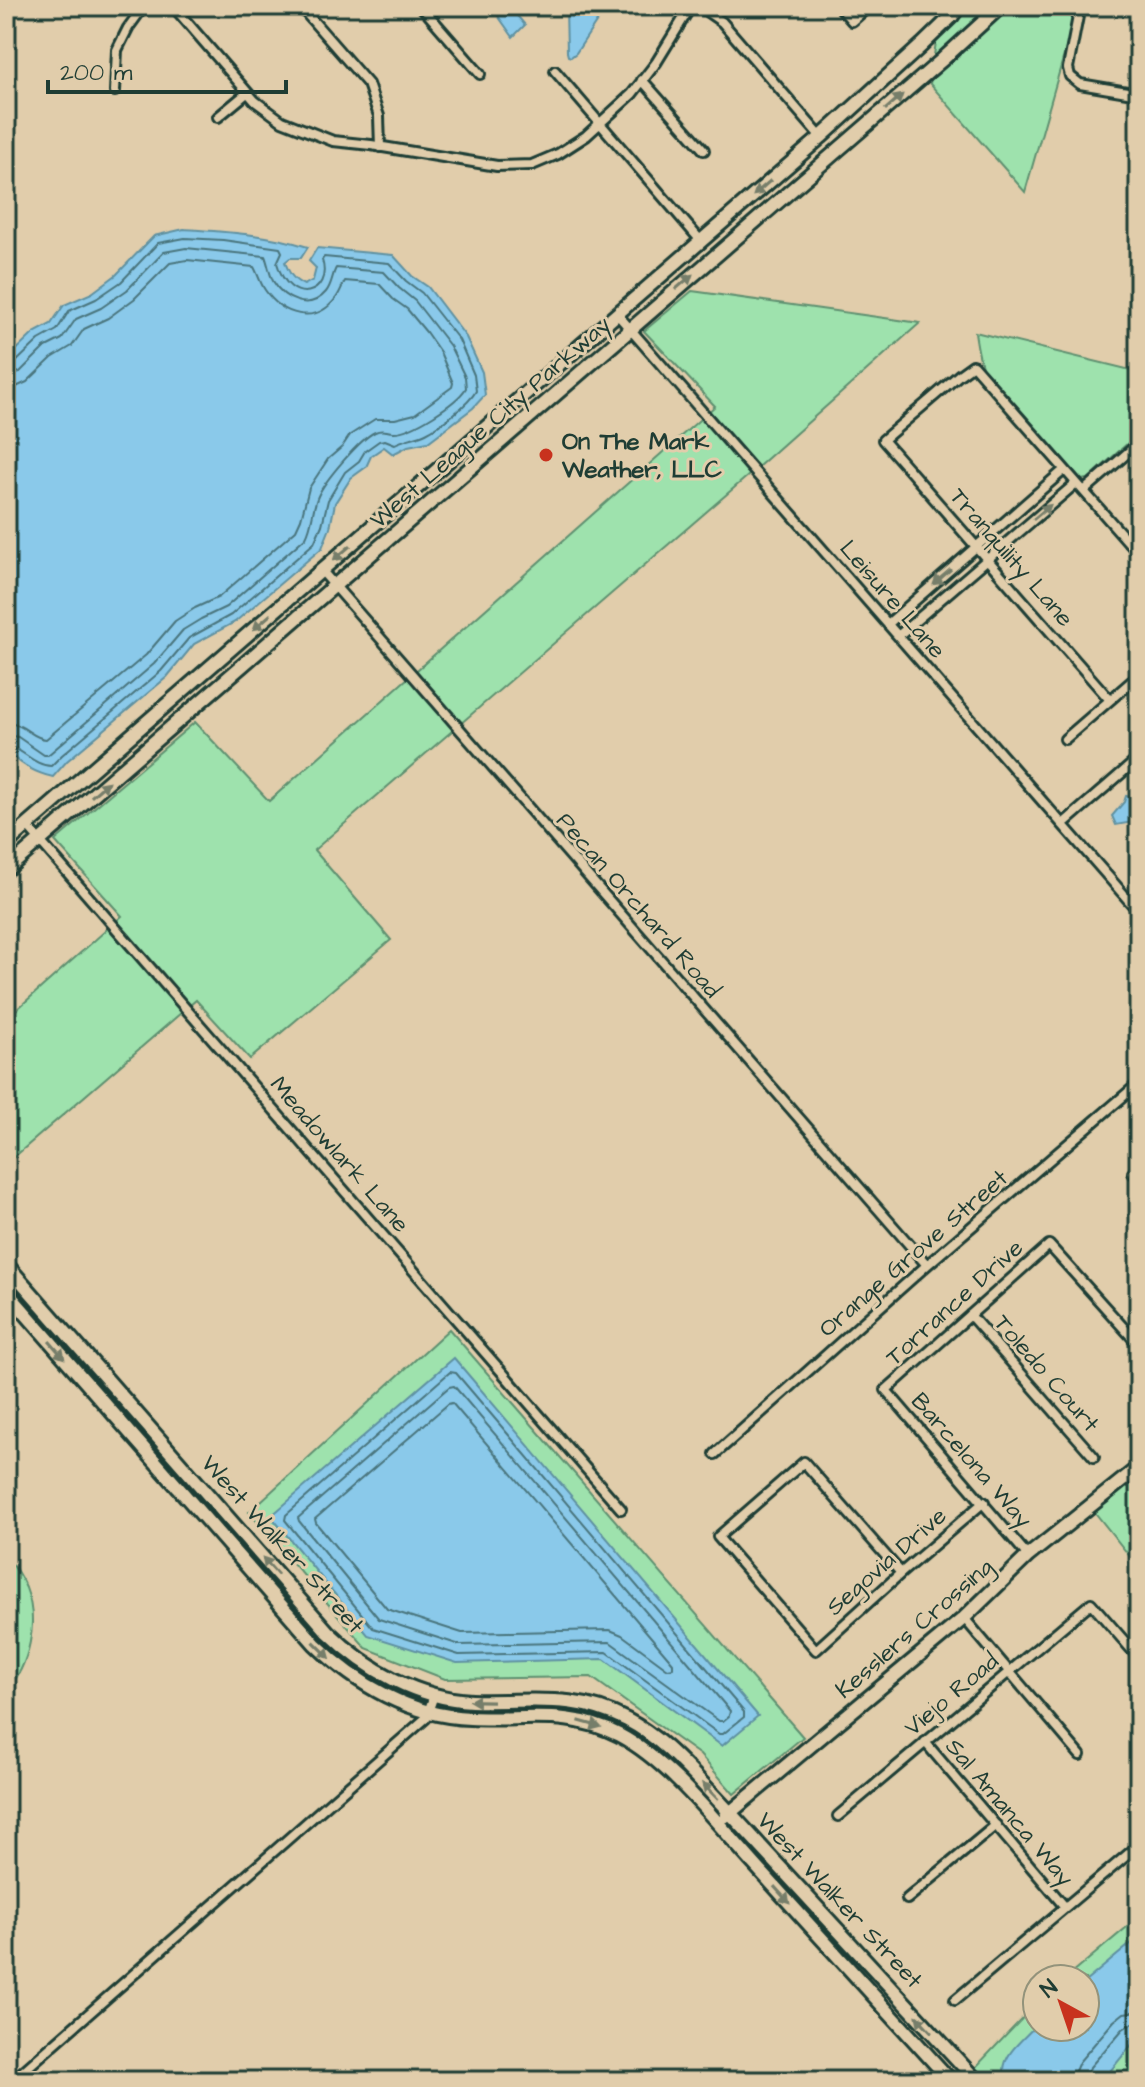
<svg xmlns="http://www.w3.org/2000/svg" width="1145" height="2087" font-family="'Architects Daughter',sans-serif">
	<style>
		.green { fill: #9ee2ad; stroke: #5e9070; stroke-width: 2 }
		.water { fill: #8ac9ea; stroke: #5f91a1; stroke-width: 2 }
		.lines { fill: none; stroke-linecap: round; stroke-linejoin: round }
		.shore { stroke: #4a757d; stroke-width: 2 }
		.street-casing { stroke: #1f3d34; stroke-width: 14 }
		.secondary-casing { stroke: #1f3d34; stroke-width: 18 }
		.primary-casing { stroke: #1f3d34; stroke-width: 18 }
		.street { stroke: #e1cdab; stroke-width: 8 }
		.secondary { stroke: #e1cdab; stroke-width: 12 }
		.primary { stroke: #e1cdab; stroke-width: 12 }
		.oneway { fill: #767e6a }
		.poi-dot { fill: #c8321e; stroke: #e1cdab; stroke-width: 3 }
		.labels { text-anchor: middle; stroke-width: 6; stroke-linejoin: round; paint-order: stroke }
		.street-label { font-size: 24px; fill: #1f3d34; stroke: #e1cdab }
		.poi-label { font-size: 24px; font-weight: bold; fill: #1f3d34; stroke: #e1cdab; text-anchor: start }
	</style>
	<rect width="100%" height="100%" fill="#e1cdab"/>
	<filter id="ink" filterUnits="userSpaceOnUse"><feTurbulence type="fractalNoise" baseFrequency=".0125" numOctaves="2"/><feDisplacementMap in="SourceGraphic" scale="16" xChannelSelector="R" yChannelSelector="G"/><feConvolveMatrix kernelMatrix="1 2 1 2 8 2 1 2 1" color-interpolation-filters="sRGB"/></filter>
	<g filter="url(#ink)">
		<path class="green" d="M 941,6 L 1078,6 L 1025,192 L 930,84 Z
			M 692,291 L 920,323 L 749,475 L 314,850 L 391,940 L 250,1059 L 196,1000 L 6,1164 L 6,1019 L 122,916 L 55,841 L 195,722 L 269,801 L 715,406 L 644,331 Z
			M 975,332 L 1139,372 L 1139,433 L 1088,479 L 1081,480 L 985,374 C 979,361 977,346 975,332 Z
			M 449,1329 L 803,1737 L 734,1794 L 700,1755 L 591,1677 L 445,1679 L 366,1648 L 249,1512 Z
			M 1139,1472 L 1139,1568 L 1093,1510 Z
			M 6,1555 C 14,1566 21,1576 26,1588 C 39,1622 30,1665 6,1691 Z
			M 1139,1917 L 1139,2064 L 1126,2081 L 981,2081 L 972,2071 L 1037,2003 L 1037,2027 L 1085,2027 L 1085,1979 L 1065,1979 Z"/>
		<path class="water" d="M 491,6 L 509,6 L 525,25 L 513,37 Z
			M 566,6 L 607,6 L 576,53 L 571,57 L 568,56 L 567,52 Z
			M 184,229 C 225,232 269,234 308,247 L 301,258 L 290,258 L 285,262 C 289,273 293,280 304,285 L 313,280 L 316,268 L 309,261 L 317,248 L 393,255 L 412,276 L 428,287 L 466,337 L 482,372 L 485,395 L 473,408 L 428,442 L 408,446 L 393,454 L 384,447 L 371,456 L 366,467 L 351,478 L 335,503 L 330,528 L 322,548 L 235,622 L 194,644 L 167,677 L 67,761 L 53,777 C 35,773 18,763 6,749 L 6,360 L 34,333 L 51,324 L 64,305 L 92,293 L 116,275 L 154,236 Z
			M 1139,789 L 1139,821 L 1116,825 L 1112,816 L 1124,802 L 1126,796 L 1131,797 Z
			M 454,1358 L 758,1716 L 722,1746 L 604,1659 L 457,1663 L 368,1635 L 271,1516 Z
			M 1139,1937 L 1139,2036 L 1102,2081 L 1012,2081 L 1004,2072 C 1003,2053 1025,2038 1037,2024 L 1037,2027 L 1085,2027 L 1085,1982 Z"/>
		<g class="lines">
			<path class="shore" d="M 6,365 L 14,364 L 39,340 L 57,330 L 69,311 L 96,299 L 121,282 L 158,243 L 185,238 L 223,240 L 280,248 L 282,252 L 277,263 C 290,309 333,294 322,260 L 324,257 L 389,263 L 406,281 L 422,293 L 459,340 L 474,375 L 476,391 C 469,404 440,426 426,433 C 416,438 404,439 395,444 L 385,440 L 379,441 L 365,451 L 359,461 L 345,472 L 328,500 L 322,525 L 314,543 L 231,615 L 189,638 L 161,671 L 62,755 L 51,766 C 34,766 22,748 6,745
				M 6,376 L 20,372 L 44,348 L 62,339 L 76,319 L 101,308 L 127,290 L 164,252 L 186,248 L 265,256 C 268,263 269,273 273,281 C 284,300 309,312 326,292 C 332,285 332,275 336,268 L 384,272 L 399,288 L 415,301 L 450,346 L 465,377 L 466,388 C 457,403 411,433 393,432 C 386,432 383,428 375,432 C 360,439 325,480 318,496 C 312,509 313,524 306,537 L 226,607 L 201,619 L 183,630 L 154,664 L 48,755 L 44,755 L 18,737 L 6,735
				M 6,388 L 16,387 L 27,382 L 52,358 L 72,346 L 84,329 L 108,318 L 134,299 L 170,263 L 187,260 L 254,267 C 258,274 260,283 265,290 C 282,315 315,326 336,298 C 340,293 342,286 345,281 L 379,284 L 393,299 L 407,309 L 426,332 L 440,352 L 453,383 L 452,387 L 415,414 L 395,419 L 375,419 L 350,435 L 342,447 L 328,459 L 309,488 L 301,519 L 296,530 L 219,597 L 195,608 L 175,621 L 146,655 L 46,739 C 31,738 25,723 6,723
				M 450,1372 L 456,1373 L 744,1712 L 744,1717 L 723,1734 L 719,1734 L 607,1652 L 459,1655 L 373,1628 L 285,1520 L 286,1515 Z
				M 454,1386 L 730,1711 L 729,1716 L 723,1721 L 719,1721 L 610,1642 L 460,1645 L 379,1619 L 299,1521 L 298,1518 L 449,1387 Z
				M 452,1403 L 673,1663 L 673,1668 L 668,1669 L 622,1635 L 610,1630 L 462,1633 L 387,1609 L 316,1523 L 315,1519 L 448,1404 Z
				M 1074,2081 L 1075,2071 L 1079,2062 L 1114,2021 L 1124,2013 L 1139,2011
				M 1086,2081 L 1090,2067 L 1123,2029 L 1131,2024 L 1139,2023"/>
			<defs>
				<path id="street" d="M 173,6 L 255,101 L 282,121 L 333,141 L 371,145 L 497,166 L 532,165 L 558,154 L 586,136 L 632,94 L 656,63 L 691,6
					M 300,6 L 368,84 L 379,116 L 380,147
					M 421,6 L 480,74
					M 699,6 L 722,22 L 821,137
					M 839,6 L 852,21 L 869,6
					M 1080,6 L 1068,68 L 1070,76 L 1080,84 L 1139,94
					M 555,71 L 701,241
					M 642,80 L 704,150
					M 115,91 L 117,50 L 128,28 L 144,6
					M 218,117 L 247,93
					M 617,314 L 1139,912
					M 1085,490 L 1139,443
					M 321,570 L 927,1265
					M 888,624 L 1064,470
					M 898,636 L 1075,484
					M 1110,700 L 883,440 L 959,375 L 973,365 L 1139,554
					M 1065,739 L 1139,675
					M 1063,824 L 1139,758
					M 27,826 L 621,1509
					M 1139,1168 L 1133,1173 L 1139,1179
					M 970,1315 L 1094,1457
					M 715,1454 L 927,1265 L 1139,1083
					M 1028,1556 L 886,1390 L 1049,1245 L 1139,1345
					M 901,1573 L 804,1462 L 718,1537 L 816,1650 L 901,1573 L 984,1502
					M 964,1618 L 1080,1755
					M 925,1742 L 1065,1907
					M 838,1816 L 1091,1603 L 1139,1658
					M 907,1899 L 996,1825
					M 955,2000 L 1139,1845
					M 12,2081 L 426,1718 L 434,1695"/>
				<path id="secondary" d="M 6,1264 L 328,1632 C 367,1670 417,1698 472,1701 C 529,1703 574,1692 627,1720 C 656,1735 678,1758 701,1782 C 723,1805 745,1829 767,1853 C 837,1929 907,2005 977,2081
					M 6,1291 L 315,1644 C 357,1685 411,1716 470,1718 C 525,1721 568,1709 619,1735 C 670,1762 716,1822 755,1865 C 820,1937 885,2009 951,2081
					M 726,1816 L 964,1618 L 1028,1556 L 1139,1467"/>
				<path id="primary" d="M 6,844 L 821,137 L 922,45 L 952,16 L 959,6
					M 6,870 L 943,59 L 1001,6"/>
			</defs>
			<use href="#street" class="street-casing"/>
			<use href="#secondary" class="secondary-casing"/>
			<use href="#primary" class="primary-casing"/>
			<use href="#street" class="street"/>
			<use href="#secondary" class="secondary"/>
			<use href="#primary" class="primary"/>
		</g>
		<defs><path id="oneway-solid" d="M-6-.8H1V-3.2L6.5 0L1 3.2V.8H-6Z" transform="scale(2)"/></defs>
		<g class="oneway">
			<use href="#oneway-solid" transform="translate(894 102) rotate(-41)"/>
			<use href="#oneway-solid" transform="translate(762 188) rotate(139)"/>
			<use href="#oneway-solid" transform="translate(684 282) rotate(-41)"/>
			<use href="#oneway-solid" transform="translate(1042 512) rotate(-40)"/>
			<use href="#oneway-solid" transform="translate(342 553) rotate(139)"/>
			<use href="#oneway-solid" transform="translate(942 577) rotate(139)"/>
			<use href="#oneway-solid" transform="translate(262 622) rotate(139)"/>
			<use href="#oneway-solid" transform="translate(100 789) rotate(-41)"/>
			<use href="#oneway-solid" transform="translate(57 1350) rotate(49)"/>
			<use href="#oneway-solid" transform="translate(270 1566) rotate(-131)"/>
			<use href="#oneway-solid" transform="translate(322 1650) rotate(45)"/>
			<use href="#oneway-solid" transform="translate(481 1701) rotate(-179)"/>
			<use href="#oneway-solid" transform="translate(590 1724) rotate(16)"/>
			<use href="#oneway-solid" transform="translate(710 1791) rotate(-134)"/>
			<use href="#oneway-solid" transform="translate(782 1895) rotate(48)"/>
			<use href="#oneway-solid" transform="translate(924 2024) rotate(-133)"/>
		</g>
	</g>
	<circle class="poi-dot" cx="546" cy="455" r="8"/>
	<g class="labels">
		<g class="street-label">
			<text transform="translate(490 422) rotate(-41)" y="8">West League City Parkway</text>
			<text transform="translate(1012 557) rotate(49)" y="8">Tranquility Lane</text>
			<text transform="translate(893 599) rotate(49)" y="8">Leisure Lane</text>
			<text transform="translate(639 905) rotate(49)" y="8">Pecan Orchard Road</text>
			<text transform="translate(340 1154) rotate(49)" y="8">Meadowlark Lane</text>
			<text transform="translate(913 1253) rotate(-41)" y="8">Orange Grove Street</text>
			<text transform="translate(954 1302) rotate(-42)" y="8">Torrance Drive</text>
			<text transform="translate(1047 1373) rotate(49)" y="8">Toledo Court</text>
			<text transform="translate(972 1460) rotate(49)" y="8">Barcelona Way</text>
			<text transform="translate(283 1544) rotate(48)" y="8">West Walker Street</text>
			<text transform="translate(886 1561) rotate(-41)" y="8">Segovia Drive</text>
			<text transform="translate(914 1628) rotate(-41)" y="8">Kesslers Crossing</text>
			<text transform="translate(951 1694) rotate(-40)" y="8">Viejo Road</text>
			<text transform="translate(1010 1812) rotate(50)" y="8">Sal Amanca Way</text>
			<text transform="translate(840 1900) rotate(47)" y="8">West Walker Street</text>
		</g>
		<g class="poi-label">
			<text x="562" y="449">On The Mark<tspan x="562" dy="28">Weather, LLC</tspan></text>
		</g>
	</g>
	<rect width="1145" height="2087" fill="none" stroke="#e1cdab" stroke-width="32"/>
	<rect x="16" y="16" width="1113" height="2055" fill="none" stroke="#1f3d34" stroke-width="3" filter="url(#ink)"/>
	<g transform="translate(1061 2003) rotate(320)"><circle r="38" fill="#e1cdab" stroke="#93937b" stroke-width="2"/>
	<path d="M0-6L14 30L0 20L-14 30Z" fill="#c8321e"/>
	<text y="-12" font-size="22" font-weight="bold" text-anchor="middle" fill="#1f3d34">N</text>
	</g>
	<path d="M48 80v12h238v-12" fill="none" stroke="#1f3d34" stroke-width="4"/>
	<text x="60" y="80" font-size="24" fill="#1f3d34" stroke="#e1cdab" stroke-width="6" paint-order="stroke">200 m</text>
</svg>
